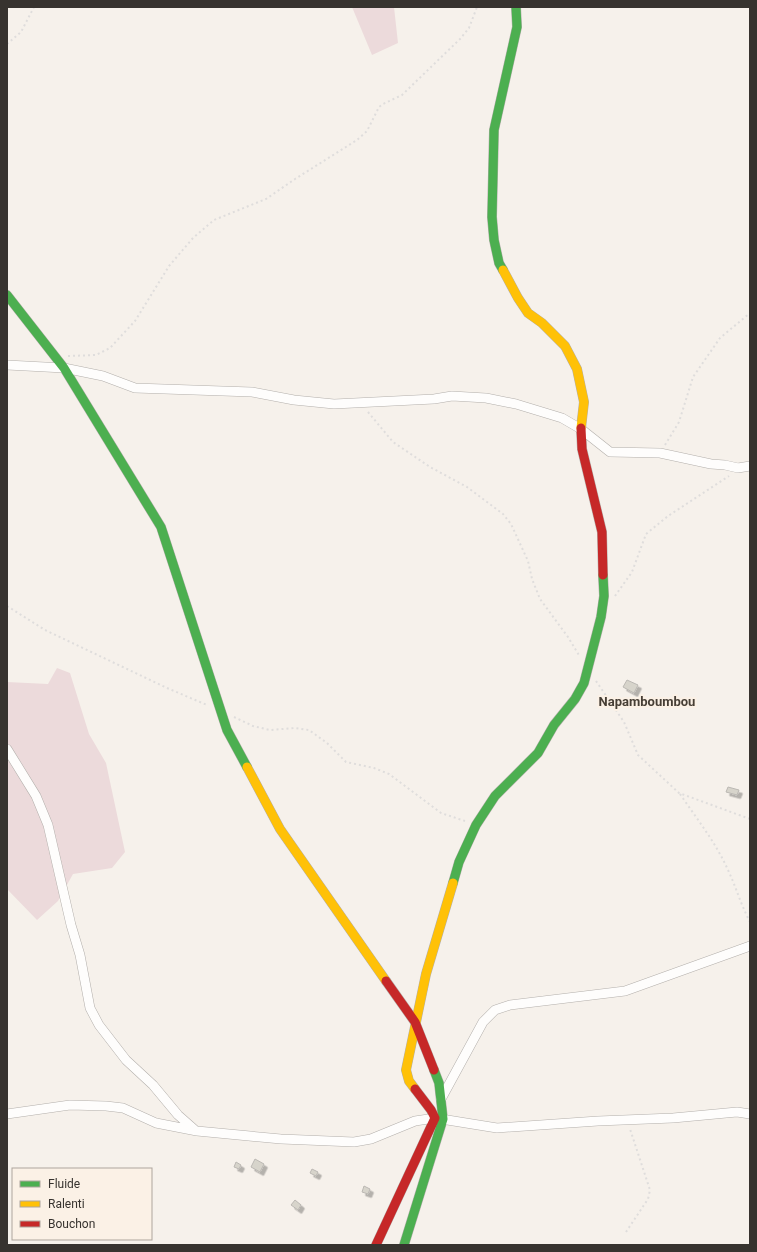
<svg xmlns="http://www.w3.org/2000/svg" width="757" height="1252" font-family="Roboto,sans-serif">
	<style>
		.green { fill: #ecdadb }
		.building { fill: #d7d4cb; stroke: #bbb8b3; filter: url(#shadow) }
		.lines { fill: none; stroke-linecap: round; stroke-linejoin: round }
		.street-casing { stroke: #b3afab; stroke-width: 10 }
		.fast-casing { stroke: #b3afab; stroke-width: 10 }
		.slow-casing { stroke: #b3afab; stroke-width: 10 }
		.jam-casing { stroke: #b3afab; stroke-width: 10 }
		.path { stroke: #dfdddc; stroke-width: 2; stroke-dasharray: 2 3; stroke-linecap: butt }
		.street { stroke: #fefdfc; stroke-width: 9 }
		.fast { stroke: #4caf50; stroke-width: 9 }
		.slow { stroke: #ffc107; stroke-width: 9 }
		.jam { stroke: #c62828; stroke-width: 9 }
		.labels { text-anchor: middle; stroke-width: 4; stroke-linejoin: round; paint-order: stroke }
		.quarter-label { font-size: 13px; font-weight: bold; fill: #463e35; stroke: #fbf1e6 }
	</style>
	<defs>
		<filter id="shadow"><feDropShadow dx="3.5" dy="3.5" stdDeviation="0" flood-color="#0004"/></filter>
	</defs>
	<rect width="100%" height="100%" fill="#f6f1eb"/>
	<path class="green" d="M 352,7 L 394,7 L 398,43 L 372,55 Z
		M 57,668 L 70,673 L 89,734 L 106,763 L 125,852 L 112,868 L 73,874 L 58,901 L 37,920 L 7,889 L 7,682 L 48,684 Z"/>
	<path class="building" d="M 627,680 L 638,685 L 634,693 L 623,687 Z
		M 728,787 L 739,790 L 737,795 L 726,792 Z
		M 255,1159 L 264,1164 L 260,1172 L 251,1167 Z
		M 236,1162 L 241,1165 L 239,1169 L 234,1167 Z
		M 312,1169 L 318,1172 L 316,1176 L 310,1173 Z
		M 364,1186 L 370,1189 L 368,1194 L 362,1192 Z
		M 295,1200 L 301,1205 L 298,1210 L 291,1205 Z"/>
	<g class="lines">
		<defs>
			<path id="street" d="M 7,365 L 64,368 L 103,376 L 135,388 L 252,392 L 294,400 L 334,404 L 434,399 L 452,396 L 486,398 L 516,404 L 562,418 L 581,429 L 610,452 L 660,453 L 711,464 L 725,465 L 738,468 L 750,466
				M 7,749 L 36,796 L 48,825 L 71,925 L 80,955 L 90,1008 L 99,1025 L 126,1060 L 153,1085 L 178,1115 L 195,1130
				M 441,1099 L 483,1022 L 495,1010 L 510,1005 L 625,991 L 750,946
				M 7,1114 L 70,1105 L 106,1106 L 123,1108 L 156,1123 L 197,1131 L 281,1139 L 354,1142 L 371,1139 L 415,1121 L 435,1118 L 497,1128 L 598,1121 L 673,1118 L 737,1112 L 750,1114"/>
			<path id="fast" d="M 503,270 L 499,263 L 494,240 L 492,217 L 494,130 L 517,27 L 516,7
				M 7,295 L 64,368 L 161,527 L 227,730 L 247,767
				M 453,883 L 459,862 L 476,825 L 495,796 L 538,753 L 554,725 L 575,699 L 584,683 L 601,617 L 604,596 L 603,575
				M 404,1245 L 443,1119 L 439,1083 L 434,1070"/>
			<path id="slow" d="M 503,270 L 518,298 L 528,313 L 542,323 L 565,346 L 577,369 L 584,402 L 581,428
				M 247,767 L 280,829 L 386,981
				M 415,1089 L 409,1081 L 406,1070 L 426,974 L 453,883"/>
			<path id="jam" d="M 581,428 L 582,449 L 602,532 L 603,575
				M 386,981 L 415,1022 L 434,1070
				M 376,1245 L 435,1118 L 431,1110 L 415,1089"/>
		</defs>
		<use href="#street" class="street-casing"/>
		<use href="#fast" class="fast-casing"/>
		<use href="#slow" class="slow-casing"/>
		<use href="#jam" class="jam-casing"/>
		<path class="path" d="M 7,44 L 21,32 L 34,7
			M 68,356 L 96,355 L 110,348 L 135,321 L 169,266 L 193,238 L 214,220 L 266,199 L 295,179 L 357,140 L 367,131 L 379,107 L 383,104 L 402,95 L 460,39 L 469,28 L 477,7
			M 368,412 L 393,442 L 430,467 L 467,487 L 503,514 L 511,524 L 528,561 L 532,579 L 540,599 L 568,637 L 580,657
			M 665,445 L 679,422 L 693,377 L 720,338 L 750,313
			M 615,596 L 632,572 L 646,534 L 668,516 L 729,476
			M 7,606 L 45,630 L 167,688 L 207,705
			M 596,681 L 624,722 L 638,755 L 679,793 L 750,819
			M 234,717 L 253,726 L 270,730 L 295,728 L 309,730 L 327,743 L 346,762 L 374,768 L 389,774 L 441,813 L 465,821
			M 680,794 C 697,819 716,843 728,870 C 736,887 741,905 750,922
			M 626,1232 L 648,1199 L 650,1190 L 630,1129"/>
		<use href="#street" class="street"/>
		<use href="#fast" class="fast"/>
		<use href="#slow" class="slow"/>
		<use href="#jam" class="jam"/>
	</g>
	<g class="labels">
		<g class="quarter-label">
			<text x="647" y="706">Napamboumbou</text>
		</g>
	</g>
	<rect width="757" height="1252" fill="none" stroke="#37332f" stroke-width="16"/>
	<rect x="12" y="1168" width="140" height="72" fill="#fbf1e6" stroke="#ada59d"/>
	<rect x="20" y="1181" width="20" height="6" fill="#4caf50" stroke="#ada59d"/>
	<text x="48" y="1188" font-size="12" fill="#37332f">Fluide</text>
	<rect x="20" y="1201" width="20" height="6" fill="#ffc107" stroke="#ada59d"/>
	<text x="48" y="1208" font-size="12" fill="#37332f">Ralenti</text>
	<rect x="20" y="1221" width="20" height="6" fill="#c62828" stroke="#ada59d"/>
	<text x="48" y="1228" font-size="12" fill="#37332f">Bouchon</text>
</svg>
